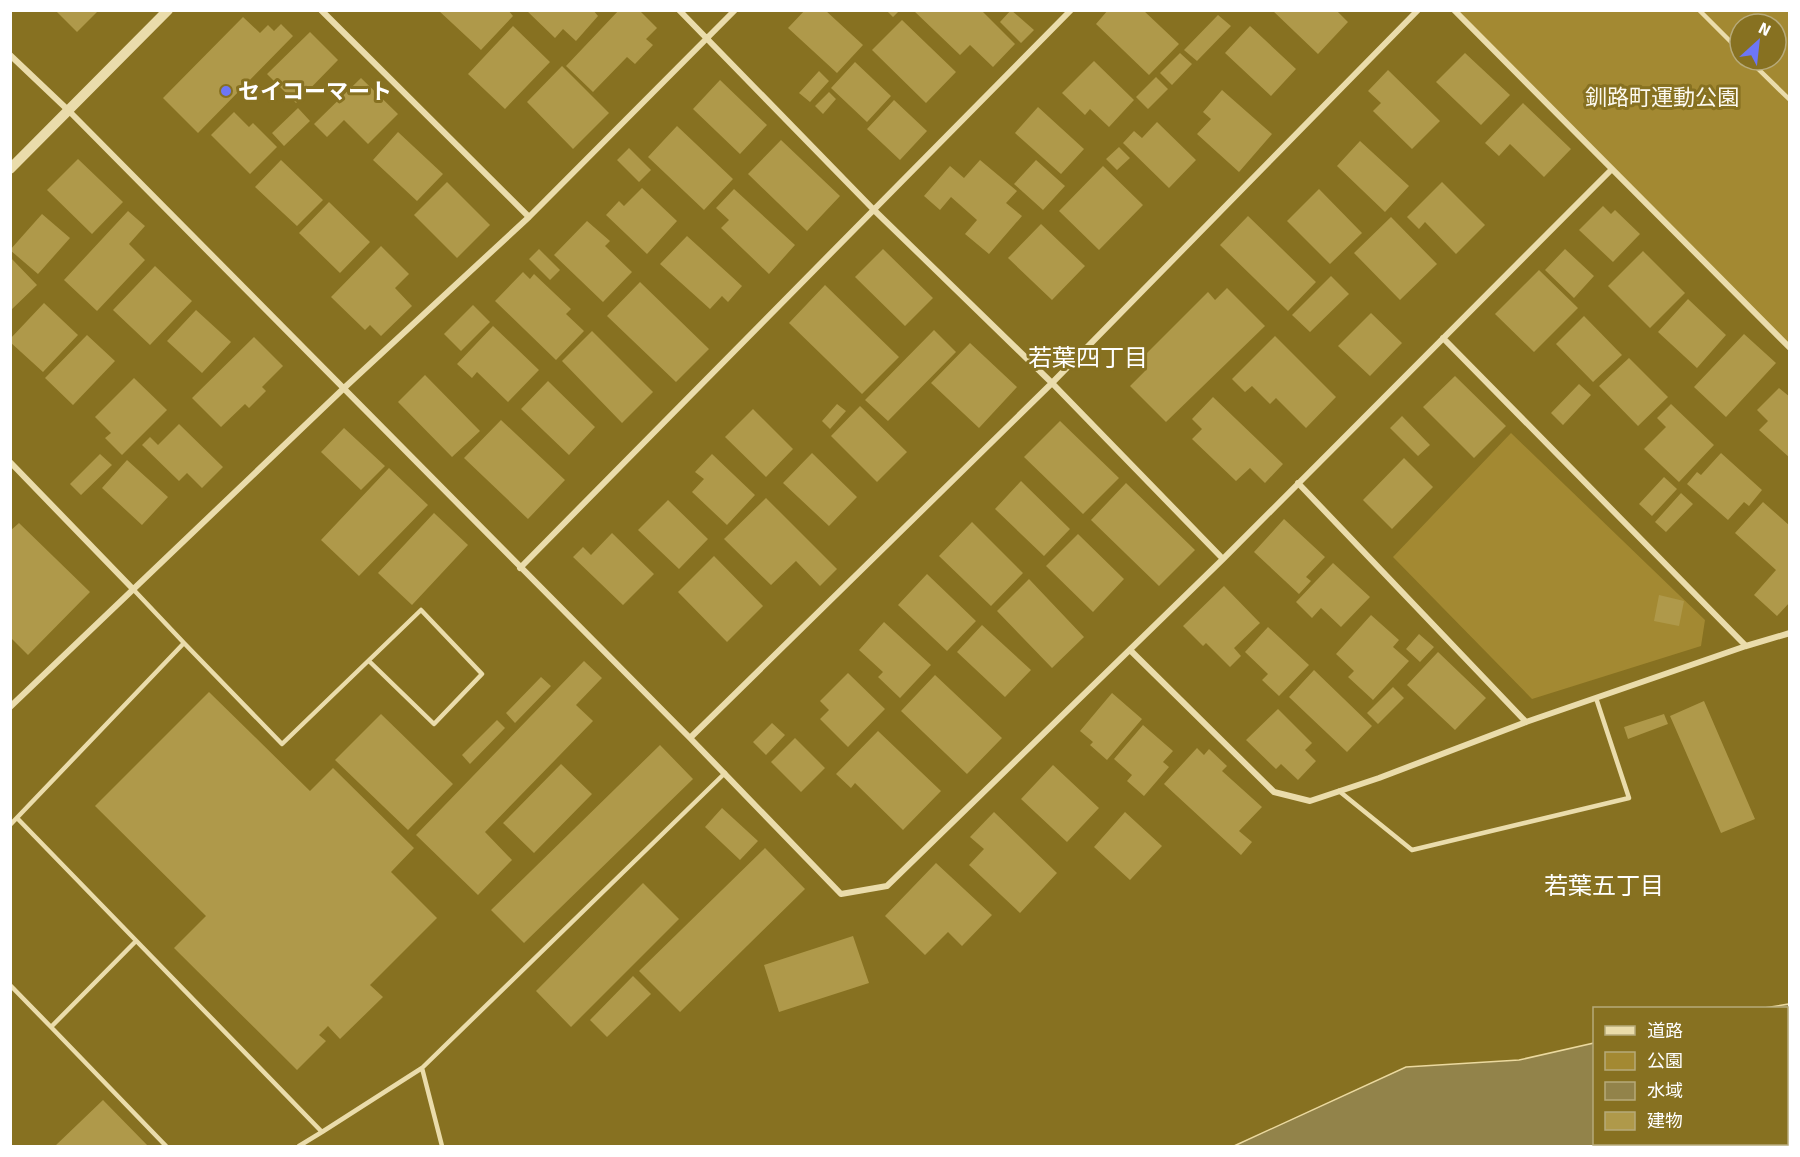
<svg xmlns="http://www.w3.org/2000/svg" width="1800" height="1157" font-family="Signika,'Noto Sans JP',sans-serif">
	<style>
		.green { fill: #a38932; fill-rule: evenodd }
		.water { fill: #92834a; stroke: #ebd99f; stroke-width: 1.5 }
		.building { fill: #af994a }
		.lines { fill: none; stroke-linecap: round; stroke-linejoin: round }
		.service { stroke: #eadcab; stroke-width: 4.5 }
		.minor { stroke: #eadcab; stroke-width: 6 }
		.tertiary { stroke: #eadcab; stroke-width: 10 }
		.poi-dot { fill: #6d76f6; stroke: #877121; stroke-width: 2 }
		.labels { text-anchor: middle; stroke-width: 6; stroke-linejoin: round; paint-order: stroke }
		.poi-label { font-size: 22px; font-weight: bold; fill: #fff; stroke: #877121; text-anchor: start }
		.park-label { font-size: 22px; fill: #fcf9ef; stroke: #877121 }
		.neighbourhood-label { font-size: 24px; fill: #fff; stroke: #877121 }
	</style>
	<rect width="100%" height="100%" fill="#877121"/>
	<path class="green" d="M 1454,11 L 1789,11 L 1789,348 ZM 1740,24 L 1776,24 L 1776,60 L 1740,60 Z
		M 1511,433 L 1705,620 L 1701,646 L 1532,699 L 1393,557 Z"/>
	<path class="water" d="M 1789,1004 L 1789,1146 L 1234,1146 L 1406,1067 L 1519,1060 L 1594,1043 L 1594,1144 L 1786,1144 L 1786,1008 L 1764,1008 Z"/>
	<path class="building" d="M 55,10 L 99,10 L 77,32 Z
		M 438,10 L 508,10 L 513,16 L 481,50 Z
		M 526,10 L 593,10 L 598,16 L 576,41 L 563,29 L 555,38 Z
		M 619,10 L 639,10 L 657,28 L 646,39 L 653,45 L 635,64 L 627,57 L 593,92 L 566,66 Z
		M 805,10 L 825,10 L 863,45 L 837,73 L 788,28 Z
		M 886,10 L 900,10 L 893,17 Z
		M 913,10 L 981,10 L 1015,44 L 993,67 L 970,45 L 960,55 Z
		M 1011,10 L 1034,30 L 1021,43 L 1000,22 Z
		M 1108,10 L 1143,10 L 1179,44 L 1149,75 L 1096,24 Z
		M 1272,10 L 1336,10 L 1348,22 L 1318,54 Z
		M 1218,15 L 1231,26 L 1197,61 L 1184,50 Z
		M 243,17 L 260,33 L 268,25 L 274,31 L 281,24 L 293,36 L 198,133 L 163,98 Z
		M 902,20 L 956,72 L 926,103 L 872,50 Z
		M 513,26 L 550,62 L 505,109 L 468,74 Z
		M 1250,26 L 1296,69 L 1271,96 L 1225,53 Z
		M 310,32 L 338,60 L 296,103 L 267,74 Z
		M 1180,53 L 1192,64 L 1172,85 L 1160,73 Z
		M 1465,53 L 1510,95 L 1481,125 L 1436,82 Z
		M 1094,61 L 1134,100 L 1109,127 L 1090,109 L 1085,115 L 1062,93 Z
		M 855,62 L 891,96 L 867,122 L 831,88 Z
		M 562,66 L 609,113 L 573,149 L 527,102 Z
		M 1388,70 L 1440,121 L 1412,149 L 1373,111 L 1381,103 L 1368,91 Z
		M 819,71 L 829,81 L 810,102 L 799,93 Z
		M 1156,77 L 1168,89 L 1148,109 L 1136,97 Z
		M 361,78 L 398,114 L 368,144 L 344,120 L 327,137 L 314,124 Z
		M 720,80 L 767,125 L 740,154 L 693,109 Z
		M 1222,90 L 1272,134 L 1239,172 L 1197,134 L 1211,119 L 1203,112 Z
		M 829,92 L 836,99 L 823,114 L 815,106 Z
		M 894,100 L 927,131 L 900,160 L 867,129 Z
		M 1523,103 L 1571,149 L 1544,177 L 1510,144 L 1499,156 L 1485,143 Z
		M 1038,107 L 1084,149 L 1061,174 L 1015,133 Z
		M 298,108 L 310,121 L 284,146 L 272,133 Z
		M 234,112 L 249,127 L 253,123 L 277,147 L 250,174 L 211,135 Z
		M 1157,122 L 1196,160 L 1169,188 L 1123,143 L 1134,131 L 1142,138 Z
		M 677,126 L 733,179 L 704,210 L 648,157 Z
		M 398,132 L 443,174 L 417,201 L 373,160 Z
		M 781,140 L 840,196 L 807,231 L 748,174 Z
		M 1360,141 L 1409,186 L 1385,212 L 1337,166 Z
		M 1119,147 L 1130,158 L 1117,170 L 1106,159 Z
		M 629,148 L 651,170 L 639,182 L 617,160 Z
		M 78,159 L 123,202 L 92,234 L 47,190 Z
		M 281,160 L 323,200 L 297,226 L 255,187 Z
		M 980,160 L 1017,191 L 1006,203 L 1022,216 L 989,254 L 965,234 L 977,220 L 951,197 L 940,210 L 924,196 L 950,166 L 964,178 Z
		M 1036,160 L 1065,186 L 1043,210 L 1014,184 Z
		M 1103,166 L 1143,205 L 1099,250 L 1059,211 Z
		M 447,182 L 490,225 L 457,258 L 414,215 Z
		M 1442,182 L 1485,225 L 1456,254 L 1425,222 L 1419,229 L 1407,217 Z
		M 642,188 L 677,221 L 647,254 L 606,215 L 619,201 L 624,206 Z
		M 734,189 L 795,245 L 769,274 L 721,228 L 729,220 L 716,208 Z
		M 1319,189 L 1362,233 L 1330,264 L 1287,221 Z
		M 329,202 L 370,242 L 340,273 L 299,233 Z
		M 1603,206 L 1611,214 L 1615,210 L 1640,234 L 1613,262 L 1579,230 Z
		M 128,211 L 145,226 L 129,244 L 145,260 L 97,311 L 64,280 Z
		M 42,214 L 70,238 L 38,274 L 10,250 Z
		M 1248,216 L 1316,282 L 1288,311 L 1220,245 Z
		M 1391,217 L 1437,264 L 1400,300 L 1354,253 Z
		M 587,221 L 610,241 L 605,246 L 632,272 L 603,302 L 554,255 Z
		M 1041,224 L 1085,266 L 1052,300 L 1008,258 Z
		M 687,236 L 742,286 L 728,302 L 722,296 L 710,309 L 660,264 Z
		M 381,246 L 409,274 L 395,288 L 412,306 L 381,336 L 370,325 L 365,330 L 331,297 Z
		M 539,249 L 560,270 L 550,280 L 529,259 Z
		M 883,249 L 933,298 L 905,326 L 855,277 Z
		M 1565,249 L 1594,276 L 1574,298 L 1545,270 Z
		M 1643,251 L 1685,293 L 1650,328 L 1608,286 Z
		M 10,257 L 37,285 L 10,311 Z
		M 155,266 L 192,301 L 150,345 L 113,310 Z
		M 1539,270 L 1578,308 L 1534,352 L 1495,314 Z
		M 523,272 L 530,279 L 534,274 L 571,309 L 566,314 L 584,331 L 556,360 L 495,301 Z
		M 1331,276 L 1349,294 L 1310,332 L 1292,315 Z
		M 640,282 L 709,349 L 676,382 L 607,316 Z
		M 825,285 L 899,357 L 862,394 L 789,323 Z
		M 1227,288 L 1265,326 L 1166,422 L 1130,386 L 1145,371 L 1137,363 L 1208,292 L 1215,300 Z
		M 1688,299 L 1726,335 L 1697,368 L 1658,332 Z
		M 44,303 L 78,335 L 43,372 L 10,342 L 10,339 Z
		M 473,305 L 490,322 L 461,351 L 444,334 Z
		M 196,310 L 231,342 L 202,373 L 167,341 Z
		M 1371,313 L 1402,343 L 1370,376 L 1338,346 Z
		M 1584,316 L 1622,355 L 1593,382 L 1556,344 Z
		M 493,326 L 539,370 L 508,402 L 477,372 L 472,378 L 457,364 Z
		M 934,330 L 956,352 L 888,421 L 865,400 Z
		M 592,331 L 653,392 L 622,423 L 562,361 Z
		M 1744,334 L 1776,363 L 1726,417 L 1694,387 Z
		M 87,335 L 115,361 L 73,405 L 45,378 Z
		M 1275,336 L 1336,397 L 1306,428 L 1276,398 L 1270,404 L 1252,386 L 1245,392 L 1232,379 Z
		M 254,337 L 283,366 L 262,387 L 266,391 L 249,408 L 245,404 L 221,427 L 192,398 Z
		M 970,343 L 1017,387 L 979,428 L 931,383 Z
		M 1629,358 L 1668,397 L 1638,426 L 1599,386 Z
		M 425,375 L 480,431 L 452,457 L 398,402 Z
		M 1455,376 L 1506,426 L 1474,458 L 1423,407 Z
		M 134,378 L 167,410 L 122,455 L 105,438 L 111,433 L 95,417 Z
		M 548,381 L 595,427 L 569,455 L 521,409 Z
		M 1579,384 L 1591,395 L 1563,425 L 1551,413 Z
		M 1779,388 L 1790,397 L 1790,458 L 1759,430 L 1768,421 L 1757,410 Z
		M 1213,397 L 1283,464 L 1265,483 L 1250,468 L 1236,481 L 1192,439 L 1202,429 L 1192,419 Z
		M 837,404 L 846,411 L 830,429 L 822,421 Z
		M 1671,404 L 1714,445 L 1679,482 L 1644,449 L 1666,427 L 1657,418 Z
		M 860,406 L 907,452 L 877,482 L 831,436 Z
		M 753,409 L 793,449 L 766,477 L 725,437 Z
		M 1402,416 L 1430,445 L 1418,456 L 1390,428 Z
		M 501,420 L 565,480 L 528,519 L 464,458 Z
		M 1060,421 L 1119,478 L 1083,514 L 1024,457 Z
		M 179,424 L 223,467 L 202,488 L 187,473 L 179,481 L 142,445 L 150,437 L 158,445 Z
		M 344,428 L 385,466 L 361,490 L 321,452 Z
		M 812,453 L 857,497 L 829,526 L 783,483 Z
		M 1721,453 L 1762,490 L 1749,506 L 1744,502 L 1728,520 L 1687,484 L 1697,472 L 1701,475 Z
		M 100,454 L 112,465 L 81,495 L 70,484 Z
		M 712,454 L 755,495 L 727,525 L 692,492 L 704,479 L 695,472 Z
		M 1404,458 L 1433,487 L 1392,529 L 1363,500 Z
		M 127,460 L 168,497 L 142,525 L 102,488 Z
		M 389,468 L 428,505 L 359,576 L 321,540 Z
		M 1664,477 L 1677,489 L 1652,516 L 1639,504 Z
		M 1021,481 L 1070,529 L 1044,556 L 995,509 Z
		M 1126,483 L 1195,550 L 1159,586 L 1091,520 Z
		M 1681,493 L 1693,504 L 1666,532 L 1655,522 Z
		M 766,498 L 837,569 L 820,586 L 796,561 L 771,585 L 724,539 Z
		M 668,500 L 708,539 L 679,569 L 638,530 Z
		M 1763,502 L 1790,526 L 1790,602 L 1777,616 L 1754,595 L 1776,570 L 1735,533 Z
		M 434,513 L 468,545 L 412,605 L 378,573 Z
		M 1284,519 L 1325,557 L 1306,577 L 1311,581 L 1299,594 L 1254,552 Z
		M 972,522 L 1023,573 L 991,606 L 939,556 Z
		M 19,523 L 90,592 L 28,655 L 10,637 L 10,531 Z
		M 612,533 L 654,574 L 623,605 L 573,557 L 583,547 L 591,555 Z
		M 1078,534 L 1124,579 L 1093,612 L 1046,566 Z
		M 714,556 L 763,606 L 727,642 L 678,592 Z
		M 1333,563 L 1370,597 L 1341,627 L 1321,608 L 1312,618 L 1296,602 Z
		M 927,574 L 976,621 L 947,651 L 898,605 Z
		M 1029,579 L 1084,637 L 1052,668 L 997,611 Z
		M 1224,586 L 1260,623 L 1234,648 L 1241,656 L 1230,667 L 1206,643 L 1203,646 L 1183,626 Z
		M 1659,595 L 1684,601 L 1679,626 L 1654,621 Z
		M 1371,615 L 1399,640 L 1393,647 L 1409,661 L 1373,700 L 1348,677 L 1354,671 L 1336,654 Z
		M 884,622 L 931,665 L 900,698 L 878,677 L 883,672 L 859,650 Z
		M 982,625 L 1031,670 L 1005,697 L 957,652 Z
		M 1268,627 L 1309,665 L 1279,696 L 1262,680 L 1268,674 L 1245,652 Z
		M 1419,634 L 1434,647 L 1420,662 L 1406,649 Z
		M 1438,652 L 1486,698 L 1455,730 L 1407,685 Z
		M 584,661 L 602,678 L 576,705 L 593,721 L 485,832 L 512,860 L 478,895 L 416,835 Z
		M 1314,670 L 1372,726 L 1347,752 L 1289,697 Z
		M 848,673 L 885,709 L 848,747 L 820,719 L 829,710 L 820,701 Z
		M 935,675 L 1002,738 L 967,774 L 901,711 Z
		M 541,677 L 551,686 L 515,723 L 506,713 Z
		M 1393,687 L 1404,698 L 1378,724 L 1367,713 Z
		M 209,692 L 310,791 L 333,768 L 414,848 L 391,872 L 437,918 L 370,985 L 383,997 L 340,1039 L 328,1026 L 319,1035 L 326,1041 L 297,1070 L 174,948 L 206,916 L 95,806 Z
		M 1112,693 L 1142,719 L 1107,760 L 1090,745 L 1093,742 L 1080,731 Z
		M 1704,701 L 1755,819 L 1721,833 L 1670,716 Z
		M 1278,709 L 1312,743 L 1305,750 L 1316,761 L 1298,780 L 1281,764 L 1276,769 L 1246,740 Z
		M 381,714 L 453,784 L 408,830 L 335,760 Z
		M 1664,714 L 1668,724 L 1628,739 L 1624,727 Z
		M 497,720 L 505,728 L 470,764 L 462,755 Z
		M 772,723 L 785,735 L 766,755 L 753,742 Z
		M 1143,725 L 1173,751 L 1163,762 L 1169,767 L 1144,796 L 1127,781 L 1132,775 L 1114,759 Z
		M 878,731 L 941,791 L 903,830 L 855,783 L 851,788 L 836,774 Z
		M 795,738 L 825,768 L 801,792 L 771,762 Z
		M 660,745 L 693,779 L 524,943 L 491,910 Z
		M 1197,748 L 1204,755 L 1209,749 L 1227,766 L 1222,771 L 1262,807 L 1239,831 L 1252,842 L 1241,855 L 1164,784 Z
		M 561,764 L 592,794 L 534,853 L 503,823 Z
		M 1053,765 L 1099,808 L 1067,842 L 1021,799 Z
		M 722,808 L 758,841 L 740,860 L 705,827 Z
		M 994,812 L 1057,873 L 1020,913 L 969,865 L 984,849 L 970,837 Z
		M 1125,812 L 1162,846 L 1130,880 L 1094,847 Z
		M 765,848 L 805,889 L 680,1012 L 639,971 Z
		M 936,863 L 992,915 L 962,946 L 948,932 L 925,955 L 885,916 Z
		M 643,883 L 679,919 L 571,1027 L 536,991 Z
		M 853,936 L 869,983 L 779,1012 L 764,965 Z
		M 633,976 L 651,994 L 607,1037 L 590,1020 Z
		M 103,1100 L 148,1146 L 55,1146 Z"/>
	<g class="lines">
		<path class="service" d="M 1699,10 L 1740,51
			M 1749,60 L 1790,100
			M 184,643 L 282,744 L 421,610 L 482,674 L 434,724 L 369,661
			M 1339,791 L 1412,850 L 1629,798 L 1596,698
			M 17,818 L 322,1132 L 422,1068 L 725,773
			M 10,825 L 184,643 L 132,588
			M 136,941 L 51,1027 L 166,1146
			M 10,985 L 51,1027
			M 422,1068 L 442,1146
			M 299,1146 L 322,1132"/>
		<path class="minor" d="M 321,10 L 529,217
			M 679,10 L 874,210 L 1052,383 L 1223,559
			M 1454,10 L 1790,348
			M 10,55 L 69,111 L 690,738 L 841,894 L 887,886 L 1223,559 L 1611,170
			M 1443,338 L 1746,646
			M 10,462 L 132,588
			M 1298,483 L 1526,722
			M 520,568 L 1071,10
			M 1130,650 L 1274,792 L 1310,801 L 1379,778 L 1526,722 L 1746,646 L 1790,633
			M 10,707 L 343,389 L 529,217 L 735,10
			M 690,738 L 1052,383 L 1418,10"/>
		<path class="tertiary" d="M 10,169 L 168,10"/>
	</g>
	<circle class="poi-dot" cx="226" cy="91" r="6"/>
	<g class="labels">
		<g class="poi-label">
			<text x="238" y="99">セイコーマート</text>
		</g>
		<g class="park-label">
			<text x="1662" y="105">釧路町運動公園</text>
		</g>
		<g class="neighbourhood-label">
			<text x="1088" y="366">若葉四丁目</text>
			<text x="1604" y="894">若葉五丁目</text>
		</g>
	</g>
	<rect width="1800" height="1157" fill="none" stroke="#ffffff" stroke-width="24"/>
	<rect x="1593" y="1007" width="195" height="138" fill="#877121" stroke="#b7aa7a" stroke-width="1.5"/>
	<rect x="1605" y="1026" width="30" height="9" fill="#eadcab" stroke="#b7aa7a" stroke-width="1.5"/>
	<text x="1647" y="1037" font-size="18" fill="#ffffff">道路</text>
	<rect x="1605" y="1052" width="30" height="18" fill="#a38932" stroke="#b7aa7a" stroke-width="1.5"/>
	<text x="1647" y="1067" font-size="18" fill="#ffffff">公園</text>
	<rect x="1605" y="1082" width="30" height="18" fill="#92834a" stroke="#b7aa7a" stroke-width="1.5"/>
	<text x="1647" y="1097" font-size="18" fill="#ffffff">水域</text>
	<rect x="1605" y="1112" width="30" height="18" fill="#af994a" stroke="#b7aa7a" stroke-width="1.5"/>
	<text x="1647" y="1127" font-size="18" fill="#ffffff">建物</text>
	<g transform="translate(1758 42) rotate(27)"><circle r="28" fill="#877121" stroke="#b7aa7a" stroke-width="1.5"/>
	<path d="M0-4.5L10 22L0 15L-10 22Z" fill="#6d76f6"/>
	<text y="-9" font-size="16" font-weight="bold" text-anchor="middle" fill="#ffffff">N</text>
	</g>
</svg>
